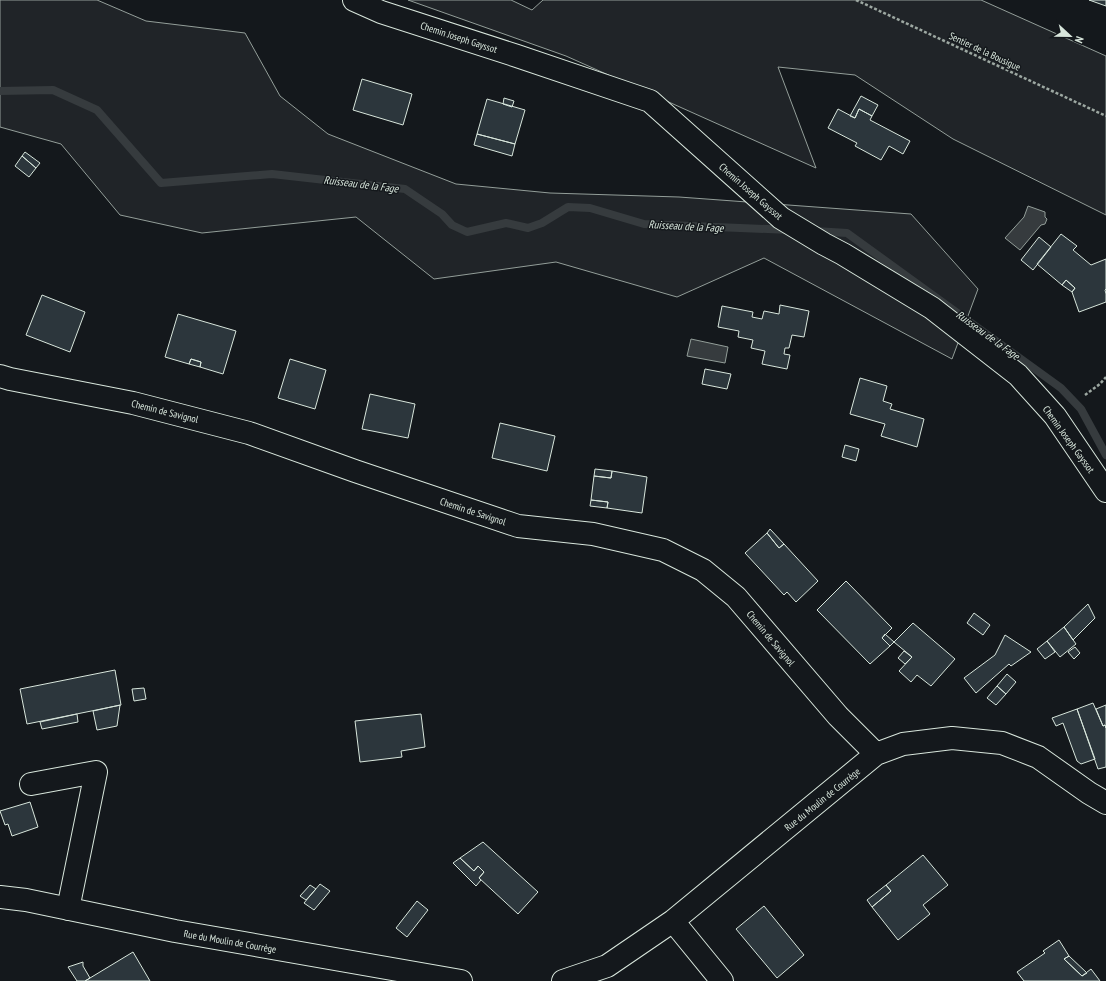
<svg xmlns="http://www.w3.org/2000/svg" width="1106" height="981" font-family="'PT Sans Narrow',sans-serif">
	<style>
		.green { fill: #202428; stroke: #939e99 }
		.water { fill: #363b3e; stroke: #939e99 }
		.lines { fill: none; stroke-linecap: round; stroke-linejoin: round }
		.stream { stroke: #363b3e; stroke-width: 8 }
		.building { fill: #2c363c; stroke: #d8e6dc }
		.street-casing { stroke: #d8e6dc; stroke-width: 24 }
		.path { stroke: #9da8a2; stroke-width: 2.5; stroke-dasharray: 3 2; stroke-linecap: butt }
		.street { stroke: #14181c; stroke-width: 22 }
		.labels { text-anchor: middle; stroke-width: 3; stroke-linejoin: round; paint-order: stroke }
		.street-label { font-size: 10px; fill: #d8e6dc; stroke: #14181c }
		.water-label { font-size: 11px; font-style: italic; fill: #d8e6dc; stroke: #14181c }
	</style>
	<rect width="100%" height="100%" fill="#14181c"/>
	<path class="green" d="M 0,0 L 97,0 L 146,21 L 245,33 L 280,96 L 328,134 L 456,184 L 550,193 L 679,197 L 911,214 L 978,289 L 952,359 L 764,258 L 677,297 L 556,262 L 434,279 L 356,217 L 202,233 L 120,215 L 61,144 L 0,127 Z
		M 408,0 L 511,0 L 532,10 L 543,0 L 981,0 L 1106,56 L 1106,215 L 953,139 L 855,75 L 778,67 L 816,168 L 566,56 Z"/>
	<path class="water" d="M 1028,206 L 1045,212 L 1045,217 L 1047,219 L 1045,224 L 1041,225 L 1020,250 L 1005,238 L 1024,217 Z
		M 691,339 L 728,347 L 725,363 L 687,356 Z"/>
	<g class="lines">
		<path class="stream" d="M 0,91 L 53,90 L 97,110 L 161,183 L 272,174 L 405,189 L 442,214 L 452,225 L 467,232 L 506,223 L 528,228 L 542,223 L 568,207 L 590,208 L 644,224 L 790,230
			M 815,231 L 847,233 L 1061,388 L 1081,409 L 1106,455"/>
	</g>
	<path class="building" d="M 1089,0 L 1106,0 L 1106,6 Z
		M 362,79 L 412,94 L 403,125 L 353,110 Z
		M 861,96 L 878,105 L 872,116 L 859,109 L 855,118 L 850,116 Z
		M 504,98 L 514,101 L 512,107 L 503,104 Z
		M 487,99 L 525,110 L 515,144 L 477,134 Z
		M 838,109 L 855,118 L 859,109 L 872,116 L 870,120 L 910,141 L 903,154 L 889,146 L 881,160 L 855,146 L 857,143 L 828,128 Z
		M 477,134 L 515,144 L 512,156 L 474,145 Z
		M 25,152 L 40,163 L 36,168 L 22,156 Z
		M 22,156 L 36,168 L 29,177 L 15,166 Z
		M 1061,234 L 1077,246 L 1073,250 L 1091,265 L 1106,259 L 1106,289 L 1105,290 L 1106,294 L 1106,302 L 1079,312 L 1072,292 L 1075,288 L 1066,280 L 1062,285 L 1037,264 Z
		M 1039,237 L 1051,247 L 1033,270 L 1021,260 Z
		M 1066,280 L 1075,288 L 1072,292 L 1062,285 Z
		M 42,295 L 85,312 L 70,352 L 26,335 Z
		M 780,305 L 809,311 L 804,337 L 792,335 L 789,348 L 785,348 L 784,354 L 790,355 L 787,369 L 762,364 L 765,351 L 751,348 L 753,340 L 738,337 L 739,331 L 718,327 L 722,306 L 753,312 L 752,317 L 762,319 L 764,311 L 779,314 Z
		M 178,314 L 236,331 L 223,374 L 200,367 L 201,362 L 191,359 L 189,364 L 165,357 Z
		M 191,359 L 201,362 L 200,367 L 189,364 Z
		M 290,359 L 326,370 L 315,409 L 278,398 Z
		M 705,369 L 731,374 L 727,389 L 702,384 Z
		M 860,378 L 887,386 L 883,401 L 892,404 L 890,409 L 924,419 L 917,447 L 881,436 L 885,424 L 850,414 Z
		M 370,394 L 415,404 L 408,438 L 362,429 Z
		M 500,423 L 555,436 L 547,471 L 492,458 Z
		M 845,445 L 859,449 L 856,461 L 842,457 Z
		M 595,469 L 612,471 L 611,478 L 594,476 Z
		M 612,471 L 647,477 L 642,513 L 607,508 L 608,502 L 591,500 L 594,476 L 611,478 Z
		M 591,500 L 608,502 L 607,508 L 590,506 Z
		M 770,529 L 784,544 L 779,548 L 767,533 Z
		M 767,533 L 779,548 L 784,544 L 818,581 L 796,602 L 787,592 L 784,595 L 745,553 Z
		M 846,581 L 892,628 L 882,638 L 890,646 L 870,664 L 817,610 Z
		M 1088,604 L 1095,618 L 1073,640 L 1064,627 Z
		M 974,613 L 990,625 L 983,635 L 967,623 Z
		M 913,623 L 955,659 L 931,686 L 917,675 L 911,682 L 899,671 L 912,657 L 894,642 Z
		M 1064,627 L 1076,644 L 1060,657 L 1047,641 Z
		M 885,634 L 894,642 L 890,646 L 882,638 Z
		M 1005,635 L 1031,652 L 1011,666 L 1009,664 L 976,693 L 964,678 L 995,655 Z
		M 1047,641 L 1055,652 L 1045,659 L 1037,649 Z
		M 1075,647 L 1080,653 L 1074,659 L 1068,652 Z
		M 904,651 L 912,657 L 905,664 L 898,658 Z
		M 115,670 L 121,705 L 27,724 L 20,689 Z
		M 1007,674 L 1016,682 L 1006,694 L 997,686 Z
		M 997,686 L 1006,694 L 996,705 L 987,698 Z
		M 144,688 L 146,699 L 134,701 L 132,689 Z
		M 1093,703 L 1103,726 L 1105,725 L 1106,728 L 1106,767 L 1098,769 L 1077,709 Z
		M 120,705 L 117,726 L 97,730 L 93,711 Z
		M 1106,705 L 1106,728 L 1105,725 L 1103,726 L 1096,709 Z
		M 1077,709 L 1095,759 L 1081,764 L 1077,761 L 1063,723 L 1056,726 L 1052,718 Z
		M 77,714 L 78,722 L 42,729 L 40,722 Z
		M 421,714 L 425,747 L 401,751 L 402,757 L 360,762 L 355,721 Z
		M 30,802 L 38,827 L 12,836 L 8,824 L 5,825 L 0,811 Z
		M 483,842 L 538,892 L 518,914 L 479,878 L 484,872 L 478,866 L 474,871 L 460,858 Z
		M 923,855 L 948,885 L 923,905 L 930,914 L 898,940 L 872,907 L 891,891 L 886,885 Z
		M 460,858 L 474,871 L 478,866 L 484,872 L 479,878 L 481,880 L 476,886 L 453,863 Z
		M 320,884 L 330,891 L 314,910 L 304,903 Z
		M 310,885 L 316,889 L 306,900 L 300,896 Z
		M 886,885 L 891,891 L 872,907 L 867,900 Z
		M 417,901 L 428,910 L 407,937 L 396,928 Z
		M 764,906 L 804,955 L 777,978 L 736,929 Z
		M 1059,940 L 1069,956 L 1064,959 L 1082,976 L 1091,969 L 1100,981 L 1024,981 L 1017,972 L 1045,953 L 1043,951 Z
		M 133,952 L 150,981 L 85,981 L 90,978 Z
		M 1069,956 L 1087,973 L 1082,976 L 1064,959 Z
		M 83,962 L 83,966 L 90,978 L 85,981 L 77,981 L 68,967 Z"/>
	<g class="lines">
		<defs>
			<path id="street" d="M 354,0 L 381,12 L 517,56 L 650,101 L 781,218 L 824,244 L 843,254 L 932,308 L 1018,375 L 1055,416 L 1106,491
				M 0,376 L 10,379 L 133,403 L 249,433 L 355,471 L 518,526 L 593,534 L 663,550 L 703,570 L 736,597 L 838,716 L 876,754
				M 31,784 L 96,772 L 68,909
				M 0,897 L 26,900 L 175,931 L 461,981
				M 673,921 L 722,981
				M 563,981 L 607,966 L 673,921 L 876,754 L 903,744 L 952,738 L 1002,743 L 1038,757 L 1089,793 L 1106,803"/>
		</defs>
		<use href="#street" class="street-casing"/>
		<path class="path" d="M 856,0 L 1106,116
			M 1085,395 L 1100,384 L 1106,377"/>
		<use href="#street" class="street"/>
	</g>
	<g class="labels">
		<g class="street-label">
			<text transform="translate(459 37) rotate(18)" y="4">Chemin Joseph Gayssot</text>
			<text transform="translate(985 51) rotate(25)" y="4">Sentier de la Bousigue</text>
			<text transform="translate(751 191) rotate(41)" y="4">Chemin Joseph Gayssot</text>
			<text transform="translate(165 411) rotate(14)" y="4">Chemin de Savignol</text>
			<text transform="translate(1069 439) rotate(54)" y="4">Chemin Joseph Gayssot</text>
			<text transform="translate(473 511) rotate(18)" y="4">Chemin de Savignol</text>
			<text transform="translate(771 638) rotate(50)" y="4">Chemin de Savignol</text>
			<text transform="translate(822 799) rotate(-39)" y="4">Rue du Moulin de Courrège</text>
			<text transform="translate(230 941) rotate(10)" y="4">Rue du Moulin de Courrège</text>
		</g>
		<g class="water-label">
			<text transform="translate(361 184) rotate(7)" y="4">Ruisseau de la Fage</text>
			<text transform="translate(686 226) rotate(3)" y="4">Ruisseau de la Fage</text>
			<text transform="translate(988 335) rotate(36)" y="4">Ruisseau de la Fage</text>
		</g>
	</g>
	<g transform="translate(1070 36) rotate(112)" stroke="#14181c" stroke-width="3" paint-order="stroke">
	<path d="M0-3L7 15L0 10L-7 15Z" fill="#d8e6dc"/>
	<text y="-6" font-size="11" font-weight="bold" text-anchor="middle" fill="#d8e6dc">N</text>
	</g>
</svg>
